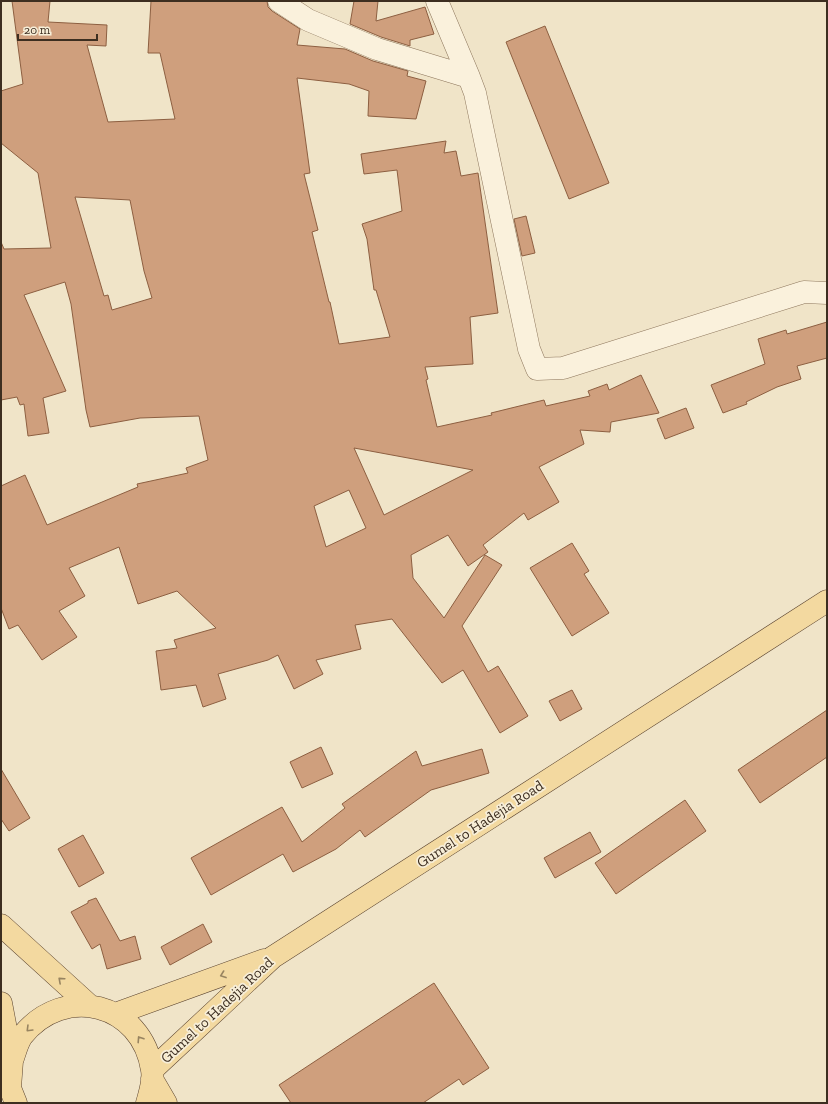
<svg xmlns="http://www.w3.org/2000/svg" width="828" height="1104" font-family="'Zilla Slab',serif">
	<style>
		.building { fill: #cf9f7d; stroke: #8d5f41; fill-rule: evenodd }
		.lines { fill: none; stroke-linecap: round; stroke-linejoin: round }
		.minor-casing { stroke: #8d765c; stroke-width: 23 }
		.major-casing { stroke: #5b4430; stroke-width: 23 }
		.minor { stroke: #faf1dc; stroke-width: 22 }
		.major { stroke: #f3d9a0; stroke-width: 22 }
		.oneway { stroke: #988460 }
		.labels { text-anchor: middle; stroke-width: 3.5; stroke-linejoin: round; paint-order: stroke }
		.street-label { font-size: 15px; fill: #3d2e20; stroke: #f7eed8 }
	</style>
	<rect width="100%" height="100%" fill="#f0e4c8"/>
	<path class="building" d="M 12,1 L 50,1 L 48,22 L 107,25 L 106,46 L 87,45 L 108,122 L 175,119 L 160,53 L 148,53 L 151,1 L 267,1 L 268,7 L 272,11 L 300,29 L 297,45 L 345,49 L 373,61 L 408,71 L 407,76 L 426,81 L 416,119 L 368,116 L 369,91 L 349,84 L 297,78 L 310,173 L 304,174 L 318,230 L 312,232 L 329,302 L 330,302 L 339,344 L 390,337 L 376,290 L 374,290 L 367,239 L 362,224 L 402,211 L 397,170 L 364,174 L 361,154 L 446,141 L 444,153 L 456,151 L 461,176 L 478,173 L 498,313 L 470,317 L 473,364 L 425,367 L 428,379 L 426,380 L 437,427 L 492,415 L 491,413 L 544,400 L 546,406 L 590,396 L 588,391 L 607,384 L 609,390 L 641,375 L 659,413 L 611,422 L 610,432 L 580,430 L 584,444 L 539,467 L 559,502 L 528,520 L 524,513 L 483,545 L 488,552 L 468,566 L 448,535 L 411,555 L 413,578 L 444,618 L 485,555 L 502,565 L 462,626 L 488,672 L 498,666 L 528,716 L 500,733 L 463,670 L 442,683 L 392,619 L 355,625 L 361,649 L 316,660 L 323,674 L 294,689 L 278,655 L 268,660 L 218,674 L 226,699 L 203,707 L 196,685 L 161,690 L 156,651 L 177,648 L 174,640 L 216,628 L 177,591 L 138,604 L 119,547 L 69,568 L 85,596 L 59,611 L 77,637 L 42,660 L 18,625 L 9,629 L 1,608 L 1,486 L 25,475 L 47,525 L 138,487 L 137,484 L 188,473 L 186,468 L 208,460 L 199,416 L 140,418 L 90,427 L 86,410 L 71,304 L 65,282 L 24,295 L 66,391 L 43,398 L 49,433 L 28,436 L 24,404 L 20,405 L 17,397 L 1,400 L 1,242 L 4,249 L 51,248 L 38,173 L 1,143 L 1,91 L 23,84 ZM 75,197 L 130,200 L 144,271 L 152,298 L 112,310 L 108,295 L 104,296 ZM 354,448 L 473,470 L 384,515 ZM 349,490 L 366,528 L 326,547 L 314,506 Z
		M 354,1 L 378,1 L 376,21 L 425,7 L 434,34 L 410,40 L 410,46 L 381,37 L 350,24 Z
		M 545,26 L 609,183 L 569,199 L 506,42 Z
		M 526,216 L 535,253 L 522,256 L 514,219 Z
		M 827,322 L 827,358 L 797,366 L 801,379 L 777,387 L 746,402 L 747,404 L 723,413 L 711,385 L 765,364 L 758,339 L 786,330 L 787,334 Z
		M 686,408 L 694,428 L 665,439 L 657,419 Z
		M 572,543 L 589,571 L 584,574 L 609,613 L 572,636 L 530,568 Z
		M 572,690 L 582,709 L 560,721 L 549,701 Z
		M 827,710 L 827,757 L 760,803 L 738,770 Z
		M 321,747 L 333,774 L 302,788 L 290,762 Z
		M 482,749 L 489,773 L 431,790 L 365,837 L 360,830 L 336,849 L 293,872 L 283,854 L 211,895 L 191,858 L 282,807 L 302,842 L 345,808 L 342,804 L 416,751 L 422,766 Z
		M 1,769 L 30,818 L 9,831 L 1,819 Z
		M 685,800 L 706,831 L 616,894 L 595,863 Z
		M 590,832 L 601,852 L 555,878 L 544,858 Z
		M 83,835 L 104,873 L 79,887 L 58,849 Z
		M 96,898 L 120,941 L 135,936 L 141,959 L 107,969 L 100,944 L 92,949 L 71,912 L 88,903 L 88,901 Z
		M 203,924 L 212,942 L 170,965 L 161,947 Z
		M 434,983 L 489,1068 L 463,1085 L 459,1079 L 423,1103 L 291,1103 L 279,1085 Z"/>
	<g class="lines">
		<defs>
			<path id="minor" d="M 279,1 L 308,20 L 377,49 L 469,77
				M 437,1 L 469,77 L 475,93 L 529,349 L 537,369 L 563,368 L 804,292 L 827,293"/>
			<path id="major" d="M 1,925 L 90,1006
				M 1,1003 L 12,1061 L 10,1088 L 16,1103
				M 115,1014 L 264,960
				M 12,1061 C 15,1053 17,1043 22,1036 C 64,983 142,1003 152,1070 C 154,1081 150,1092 147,1103
				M 152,1070 L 273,957 L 827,601
				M 152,1079 L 166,1103"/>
		</defs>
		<use href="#minor" class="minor-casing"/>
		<use href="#major" class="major-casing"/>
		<use href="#minor" class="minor"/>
		<use href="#major" class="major"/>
	</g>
	<defs><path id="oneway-chevron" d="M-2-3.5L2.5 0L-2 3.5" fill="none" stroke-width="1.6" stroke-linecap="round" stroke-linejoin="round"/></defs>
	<g class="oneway">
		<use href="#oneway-chevron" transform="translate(223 975) rotate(160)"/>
		<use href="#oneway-chevron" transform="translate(61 980) rotate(-138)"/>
		<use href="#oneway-chevron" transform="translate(29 1029) rotate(135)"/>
		<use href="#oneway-chevron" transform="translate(140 1039) rotate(-123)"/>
	</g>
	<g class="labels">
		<g class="street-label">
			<text transform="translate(480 824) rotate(-33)" y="5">Gumel to Hadejia Road</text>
			<text transform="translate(217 1010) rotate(-43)" y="5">Gumel to Hadejia Road</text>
		</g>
	</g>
	<rect width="828" height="1104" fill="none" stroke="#3d2e20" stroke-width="4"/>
	<path d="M18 34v6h79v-6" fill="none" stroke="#3d2e20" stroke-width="2"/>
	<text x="24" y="34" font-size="12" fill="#3d2e20" stroke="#f7eed8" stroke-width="3" paint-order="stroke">20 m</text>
</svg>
